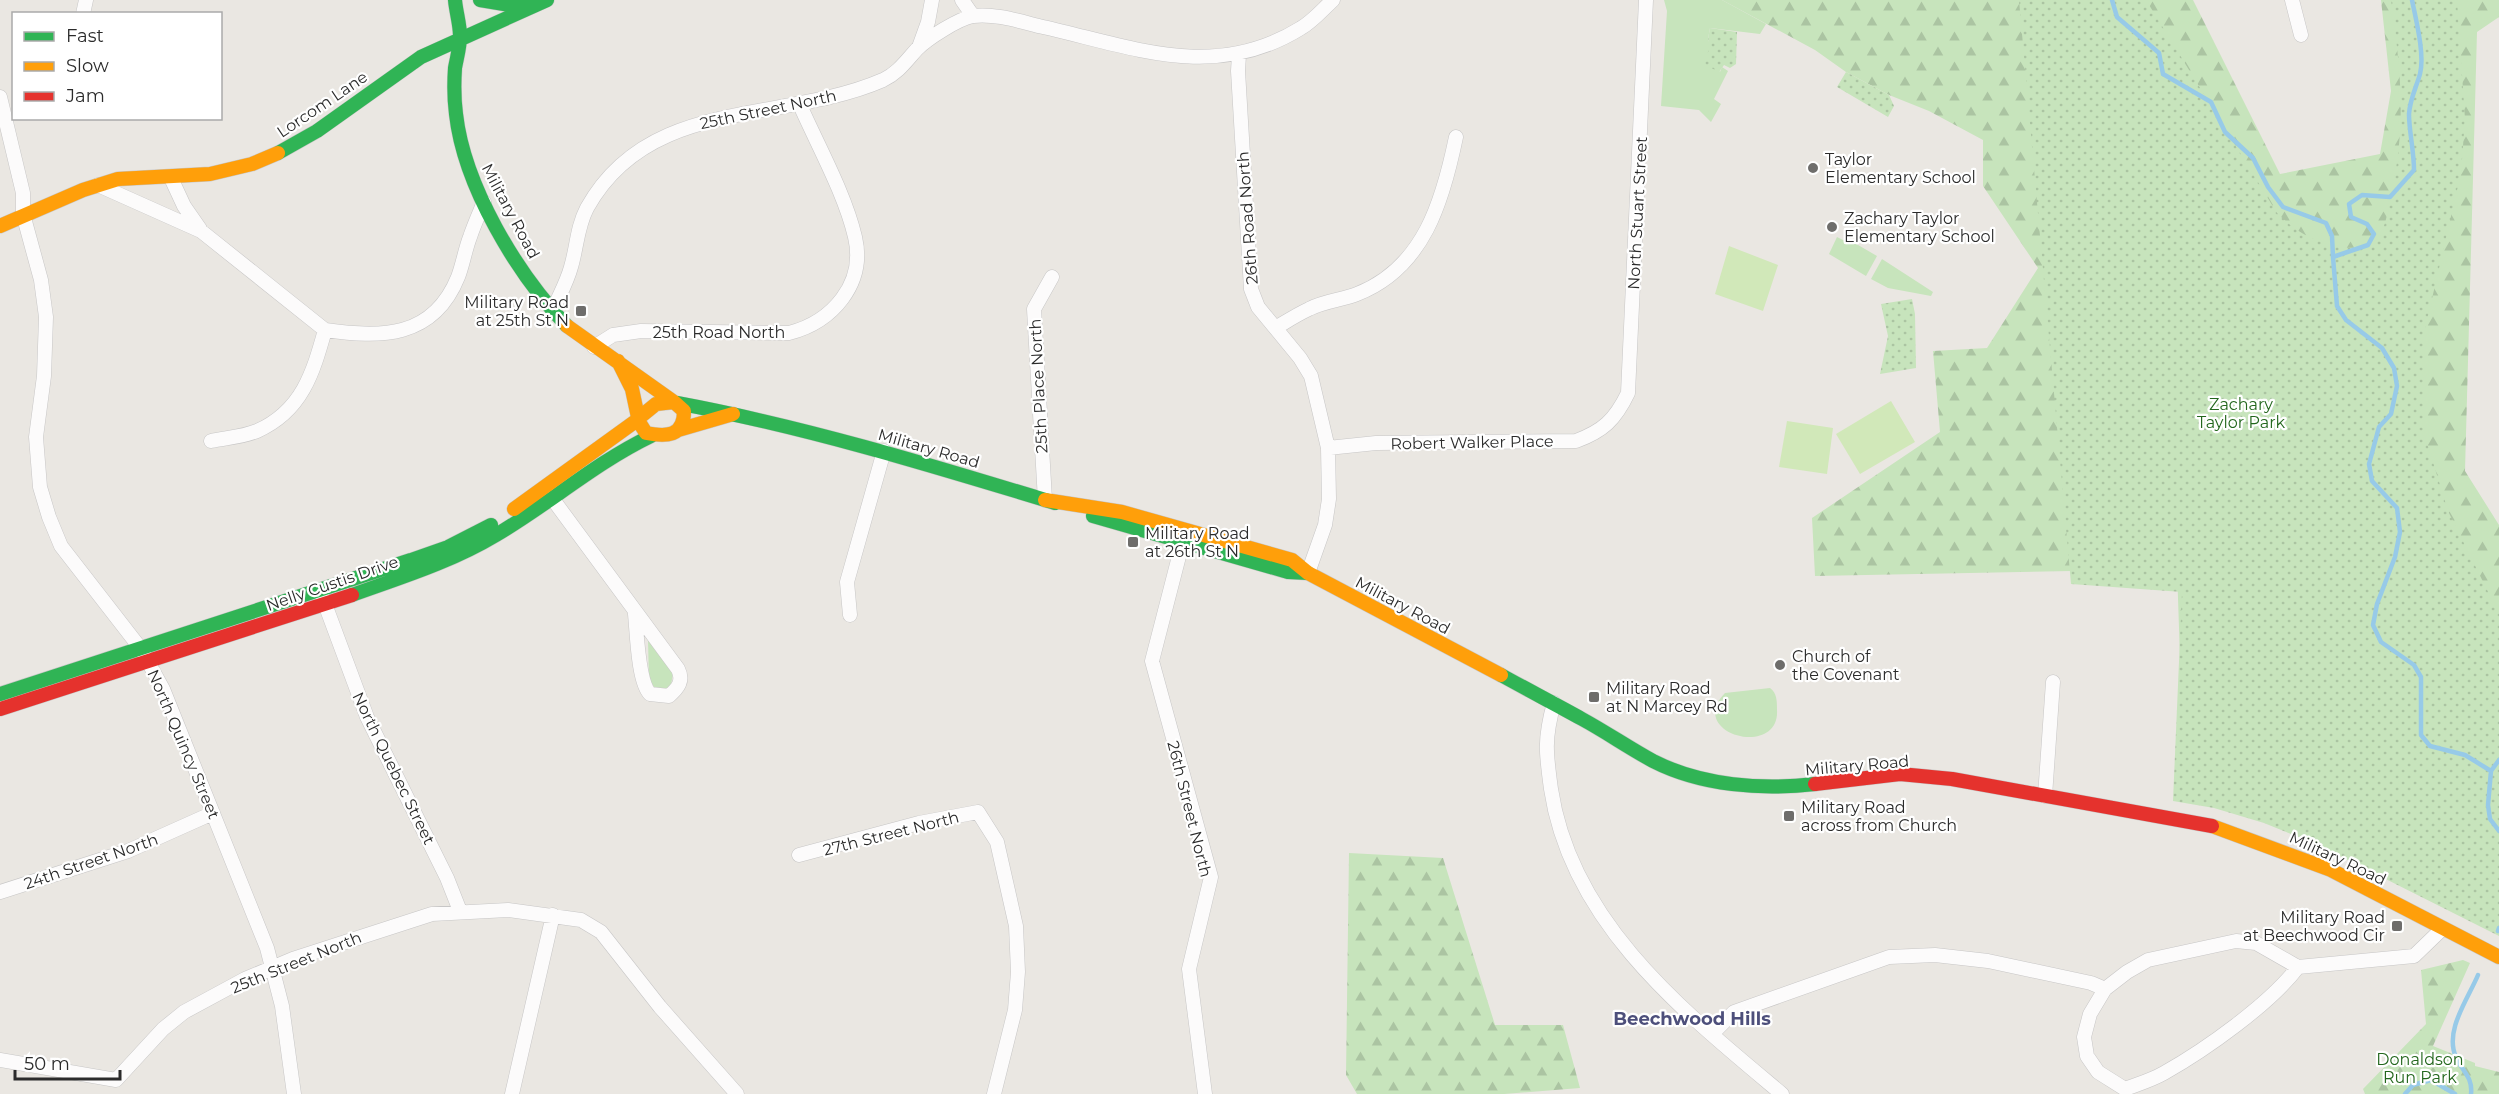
<svg xmlns="http://www.w3.org/2000/svg" width="2499" height="1094" font-family="Montserrat,sans-serif">
	<style>
		.grass { fill: #c7e4bc }
		.forest { fill: url(#forest-firs) }
		.park { fill: url(#park-dots) }
		.pitch { fill: #d1e8b9 }
		.lines { fill: none; stroke-linecap: round; stroke-linejoin: round }
		.stream { stroke: #97cae8; stroke-width: 4.5 }
		.street-casing { stroke: #c7c6c6; stroke-width: 15 }
		.fast-casing { stroke: #c7c6c6; stroke-width: 15 }
		.slow-casing { stroke: #c7c6c6; stroke-width: 15 }
		.jam-casing { stroke: #c7c6c6; stroke-width: 15 }
		.street { stroke: #fcfbfb; stroke-width: 14 }
		.fast { stroke: #30b455; stroke-width: 14 }
		.slow { stroke: #ff9f0a; stroke-width: 14 }
		.jam { stroke: #e5322d; stroke-width: 14 }
		.poi-dot { fill: #6e6d6b; stroke: #fff; stroke-width: 2 }
		.labels { text-anchor: middle; stroke-width: 4.5; stroke-linejoin: round; paint-order: stroke }
		.street-label { font-size: 16px; fill: #2b2b2b; stroke: #fff }
		.poi-label { font-size: 16px; fill: #2b2b2b; stroke: #fff; text-anchor: start }
		.park-label { font-size: 16px; fill: #23671d; stroke: #fff }
		.neighbourhood-label { font-size: 18px; font-weight: bold; fill: #4d4f7b; stroke: #fff }
	</style>
	<defs>
		<pattern id="forest-firs" width="22" height="20" patternUnits="userSpaceOnUse" patternTransform="scale(1.5)"><rect width="22" height="20" fill="#c7e4bc"/><path d="M5 1l3.5 6h-7zM16 11l3.5 6h-7z" fill="#abc4a2"/></pattern>
		<pattern id="park-dots" width="8" height="8" patternUnits="userSpaceOnUse" patternTransform="scale(1.5)"><rect width="8" height="8" fill="#c7e4bc"/><path d="M2 2h.1M6 6h.1" fill="none" stroke="#abc4a2" stroke-width="1.8" stroke-linecap="round"/></pattern>
	</defs>
	<rect width="100%" height="100%" fill="#eae7e2"/>
	<path class="grass" d="M 1664,0 L 1722,0 L 1766,24 L 1760,34 L 1710,28 L 1708,39 L 1720,72 L 1722,67 L 1728,71 L 1714,99 L 1721,104 L 1711,122 L 1699,110 L 1661,106 L 1667,11 Z
		M 1837,237 L 1845,241 L 1846,238 L 1877,256 L 1866,276 L 1829,254 Z
		M 1882,259 L 1933,292 L 1931,296 L 1888,288 L 1871,279 Z
		M 648,640 L 673,673 L 671,685 L 665,690 L 656,689 L 649,681 Z
		M 1770,688 C 1777,693 1777,701 1777,710 C 1780,759 1685,734 1725,693 Z"/>
	<path class="forest" d="M 1722,0 L 2193,0 L 2280,174 L 2380,154 L 2391,91 L 2381,0 L 2499,0 L 2499,17 L 2477,32 L 2465,471 L 2499,525 L 2499,931 L 2184,775 L 2177,569 L 1815,576 L 1812,518 L 1940,432 L 1933,351 L 1987,348 L 2038,268 L 1983,186 L 1983,140 L 1929,111 L 1889,95 L 1846,72 L 1815,50 Z
		M 1349,853 L 1443,858 L 1495,1025 L 1563,1025 L 1580,1088 L 1504,1094 L 1357,1094 L 1346,1075 Z
		M 2463,960 L 2470,963 L 2433,1046 L 2475,1063 L 2475,1066 L 2499,1072 L 2499,1094 L 2365,1094 L 2363,1089 L 2426,1024 L 2421,970 Z"/>
	<path class="park" d="M 2019,0 L 2146,0 L 2277,213 C 2295,231 2311,240 2336,246 C 2347,249 2366,249 2375,241 C 2386,229 2387,214 2390,199 C 2407,127 2401,72 2391,0 L 2457,0 L 2465,119 L 2461,173 L 2425,329 L 2425,436 L 2448,511 L 2499,614 L 2499,936 L 2316,844 L 2264,823 L 2214,808 L 2173,801 L 2182,592 L 2071,584 Z
		M 1710,28 L 1737,32 L 1736,64 L 1730,68 L 1724,65 L 1719,72 L 1702,63 L 1710,48 L 1708,39 Z
		M 1846,72 L 1889,95 L 1894,106 L 1888,117 L 1837,87 Z
		M 1912,299 L 1915,314 L 1916,368 L 1880,374 L 1888,336 L 1881,304 Z"/>
	<path class="pitch" d="M 1729,246 L 1778,265 L 1763,311 L 1715,294 Z
		M 1891,401 L 1915,442 L 1860,474 L 1836,434 Z
		M 1787,421 L 1833,428 L 1827,474 L 1779,467 Z"/>
	<g class="lines">
		<path class="stream" d="M 2112,0 L 2117,17 L 2159,53 L 2163,74 L 2211,102 L 2225,132 L 2253,158 L 2268,187 L 2283,207 L 2326,223 L 2332,236 L 2333,257
			M 2412,0 C 2416,20 2425,55 2420,74 C 2416,88 2410,99 2409,114 C 2409,131 2414,151 2414,170 L 2390,197 L 2362,195 L 2349,204 L 2351,217 L 2367,224 L 2374,234 L 2368,245 L 2333,257 L 2337,306 L 2346,320 L 2382,348 L 2394,368 L 2397,386 L 2391,414 L 2379,427 L 2369,464 L 2372,481 L 2397,508 L 2400,532 L 2395,557 L 2377,604 L 2373,625 L 2381,642 L 2414,665 L 2421,677 L 2421,735 L 2430,746 L 2465,755 L 2491,771
			M 2499,760 L 2491,771 L 2488,805 L 2490,819 L 2499,831
			M 2498,931 L 2499,928
			M 2405,1094 L 2413,1085 L 2431,1080 L 2455,1094
			M 2471,1094 C 2473,1077 2462,1071 2456,1057 C 2444,1031 2468,999 2478,975"/>
		<defs>
			<path id="street" d="M 962,0 L 973,16
				M 2292,0 L 2301,35
				M 83,14 L 86,0
				M 919,47 L 928,22 L 932,0
				M 1239,55 L 1238,71 L 1251,289 L 1258,307 L 1300,358 L 1311,376 L 1328,448 L 1329,499 L 1325,525 L 1308,573
				M 0,97 L 23,193 L 23,214 L 41,280 L 46,317 L 44,376 L 36,437 L 40,487 L 49,517 L 61,546 L 141,649 L 163,689 L 267,948 L 282,1006 L 294,1094
				M 171,178 L 184,206 L 200,229
				M 98,185 L 201,231 L 325,330
				M 553,310 C 559,296 567,282 571,267 C 577,247 577,227 587,208 C 649,96 782,124 883,80 C 898,73 906,61 917,49 C 928,38 958,19 973,16 C 995,13 1022,22 1043,27 C 1133,47 1214,82 1301,28 C 1313,21 1323,9 1333,0
				M 1277,327 C 1287,321 1298,314 1309,309 C 1324,301 1342,300 1357,294 C 1424,268 1443,200 1456,137
				M 325,330 C 380,338 433,339 458,277 C 463,264 465,250 470,237 C 474,225 479,214 484,202
				M 594,347 L 613,335 L 641,331 L 789,333 C 832,322 866,284 855,237 C 845,194 818,146 800,105
				M 211,441 C 225,438 243,437 257,431 C 302,411 313,373 325,330
				M 1328,448 L 1376,443 L 1576,441 C 1603,431 1615,420 1628,393 L 1646,0
				M 546,490 L 678,669 C 684,681 678,688 669,696 L 650,694 C 638,682 637,633 635,614
				M 1045,500 L 1034,309 L 1052,277
				M 1185,533 L 1152,661 L 1211,877 L 1189,969 L 1205,1094
				M 322,596 L 367,717 L 447,878 L 460,911
				M 850,615 L 847,582 L 884,451
				M 1554,703 C 1544,739 1546,753 1551,789 C 1571,923 1684,1012 1782,1094
				M 2045,796 L 2053,682
				M 799,855 L 919,823 L 978,812 L 997,842 L 1016,926 L 1018,972 L 1015,1010 L 994,1094
				M 0,892 L 128,851 L 213,813
				M 2298,967 L 2256,943 L 2236,941 L 2148,960 L 2127,972 L 2105,989 L 2090,1014 L 2084,1037 L 2087,1056 L 2098,1072 L 2125,1089 C 2138,1084 2152,1080 2164,1073 C 2205,1050 2270,1004 2298,967 L 2414,956 L 2442,929
				M 1712,1034 L 1734,1012 L 1889,957 L 1935,955 L 1988,961 L 2091,983 L 2105,989
				M 0,1060 L 116,1080 L 163,1029 L 184,1012 L 245,979 L 293,959 L 432,914 L 508,910 L 581,920 L 601,932 L 660,1007 L 737,1094
				M 512,1094 L 553,915"/>
			<path id="fast" d="M 455,0 C 456,12 460,24 460,36 C 460,47 457,57 455,68 C 454,83 454,99 456,114 C 464,186 517,274 567,326
				M 480,0 L 510,5 L 528,1
				M 278,153 L 317,131 L 421,57 L 547,0
				M 677,403 C 806,427 930,465 1055,503
				M 1093,516 L 1288,572 L 1308,573
				M 352,595 C 402,577 451,562 496,535 C 549,504 595,463 651,436
				M 1501,675 C 1528,690 1555,704 1582,719 C 1606,732 1629,748 1653,761 C 1702,786 1762,790 1815,784
				M 0,694 L 411,560 L 448,547 L 491,525"/>
			<path id="slow" d="M 0,226 L 83,190 L 118,179 L 210,174 L 252,164 L 278,153
				M 567,326 L 674,402
				M 618,361 L 632,389 L 639,422 L 646,433 C 666,437 684,437 684,411 L 674,402 L 656,404 L 640,417
				M 678,430 L 733,414
				M 1045,500 L 1122,512 L 1292,560 L 1308,573 L 1501,675
				M 514,509 L 640,418
				M 2212,826 L 2331,870 L 2499,957"/>
			<path id="jam" d="M 0,709 L 352,595
				M 1815,784 L 1900,774 L 1952,779 L 2212,826"/>
		</defs>
		<use href="#street" class="street-casing"/>
		<use href="#fast" class="fast-casing"/>
		<use href="#slow" class="slow-casing"/>
		<use href="#jam" class="jam-casing"/>
		<use href="#street" class="street"/>
		<use href="#fast" class="fast"/>
		<use href="#slow" class="slow"/>
		<use href="#jam" class="jam"/>
	</g>
	<g class="poi-dot">
		<circle cx="1813" cy="168" r="6"/>
		<circle cx="1832" cy="227" r="6"/>
		<rect x="575" y="305" width="12" height="12" rx="3"/>
		<rect x="1127" y="536" width="12" height="12" rx="3"/>
		<circle cx="1780" cy="665" r="6"/>
		<rect x="1588" y="691" width="12" height="12" rx="3"/>
		<rect x="1783" y="810" width="12" height="12" rx="3"/>
		<rect x="2391" y="920" width="12" height="12" rx="3"/>
	</g>
	<g class="labels">
		<g class="street-label">
			<text transform="translate(322 104) rotate(-34)" y="6">Lorcom Lane</text>
			<text transform="translate(768 109) rotate(-12)" y="6">25th Street North</text>
			<text transform="translate(511 211) rotate(62)" y="6">Military Road</text>
			<text transform="translate(1637 213) rotate(-87)" y="6">North Stuart Street</text>
			<text transform="translate(1247 218) rotate(-94)" y="6">26th Road North</text>
			<text x="719" y="338">25th Road North</text>
			<text transform="translate(1038 386) rotate(-93)" y="6">25th Place North</text>
			<text transform="translate(1472 442) rotate(-1)" y="6">Robert Walker Place</text>
			<text transform="translate(929 448) rotate(16)" y="6">Military Road</text>
			<text transform="translate(332 583) rotate(-19)" y="6">Nelly Custis Drive</text>
			<text transform="translate(1403 605) rotate(28)" y="6">Military Road</text>
			<text transform="translate(184 744) rotate(67)" y="6">North Quincy Street</text>
			<text transform="translate(1857 765) rotate(-5)" y="6">Military Road</text>
			<text transform="translate(394 768) rotate(64)" y="6">North Quebec Street</text>
			<text transform="translate(1190 809) rotate(76)" y="6">26th Street North</text>
			<text transform="translate(891 833) rotate(-14)" y="6">27th Street North</text>
			<text transform="translate(2338 858) rotate(25)" y="6">Military Road</text>
			<text transform="translate(91 861) rotate(-19)" y="6">24th Street North</text>
			<text transform="translate(296 962) rotate(-22)" y="6">25th Street North</text>
		</g>
		<g class="poi-label">
			<text x="1825" y="165">Taylor<tspan x="1825" dy="18">Elementary School</tspan></text>
			<text x="1844" y="224">Zachary Taylor<tspan x="1844" dy="18">Elementary School</tspan></text>
			<text x="569" y="308" text-anchor="end">Military Road<tspan x="569" dy="18">at 25th St N</tspan></text>
			<text x="1145" y="539">Military Road<tspan x="1145" dy="18">at 26th St N</tspan></text>
			<text x="1792" y="662">Church of<tspan x="1792" dy="18">the Covenant</tspan></text>
			<text x="1606" y="694">Military Road<tspan x="1606" dy="18">at N Marcey Rd</tspan></text>
			<text x="1801" y="813">Military Road<tspan x="1801" dy="18">across from Church</tspan></text>
			<text x="2385" y="923" text-anchor="end">Military Road<tspan x="2385" dy="18">at Beechwood Cir</tspan></text>
		</g>
		<g class="park-label">
			<text x="2241" y="410">Zachary<tspan x="2241" dy="18">Taylor Park</tspan></text>
			<text x="2420" y="1065">Donaldson<tspan x="2420" dy="18">Run Park</tspan></text>
		</g>
		<g class="neighbourhood-label">
			<text x="1692" y="1025">Beechwood Hills</text>
		</g>
	</g>
	<rect x="12" y="12" width="210" height="108" fill="#ffffff" stroke="#aaaaaa" stroke-width="1.5"/>
	<rect x="24" y="32" width="30" height="9" fill="#30b455" stroke="#aaaaaa" stroke-width="1.5"/>
	<text x="66" y="42" font-size="18" fill="#2b2b2b">Fast</text>
	<rect x="24" y="62" width="30" height="9" fill="#ff9f0a" stroke="#aaaaaa" stroke-width="1.5"/>
	<text x="66" y="72" font-size="18" fill="#2b2b2b">Slow</text>
	<rect x="24" y="92" width="30" height="9" fill="#e5322d" stroke="#aaaaaa" stroke-width="1.5"/>
	<text x="66" y="102" font-size="18" fill="#2b2b2b">Jam</text>
	<path d="M15 1070v9h105v-9" fill="none" stroke="#2b2b2b" stroke-width="3"/>
	<text x="24" y="1070" font-size="18" fill="#2b2b2b" stroke="#ffffff" stroke-width="4.5" paint-order="stroke">50 m</text>
</svg>
